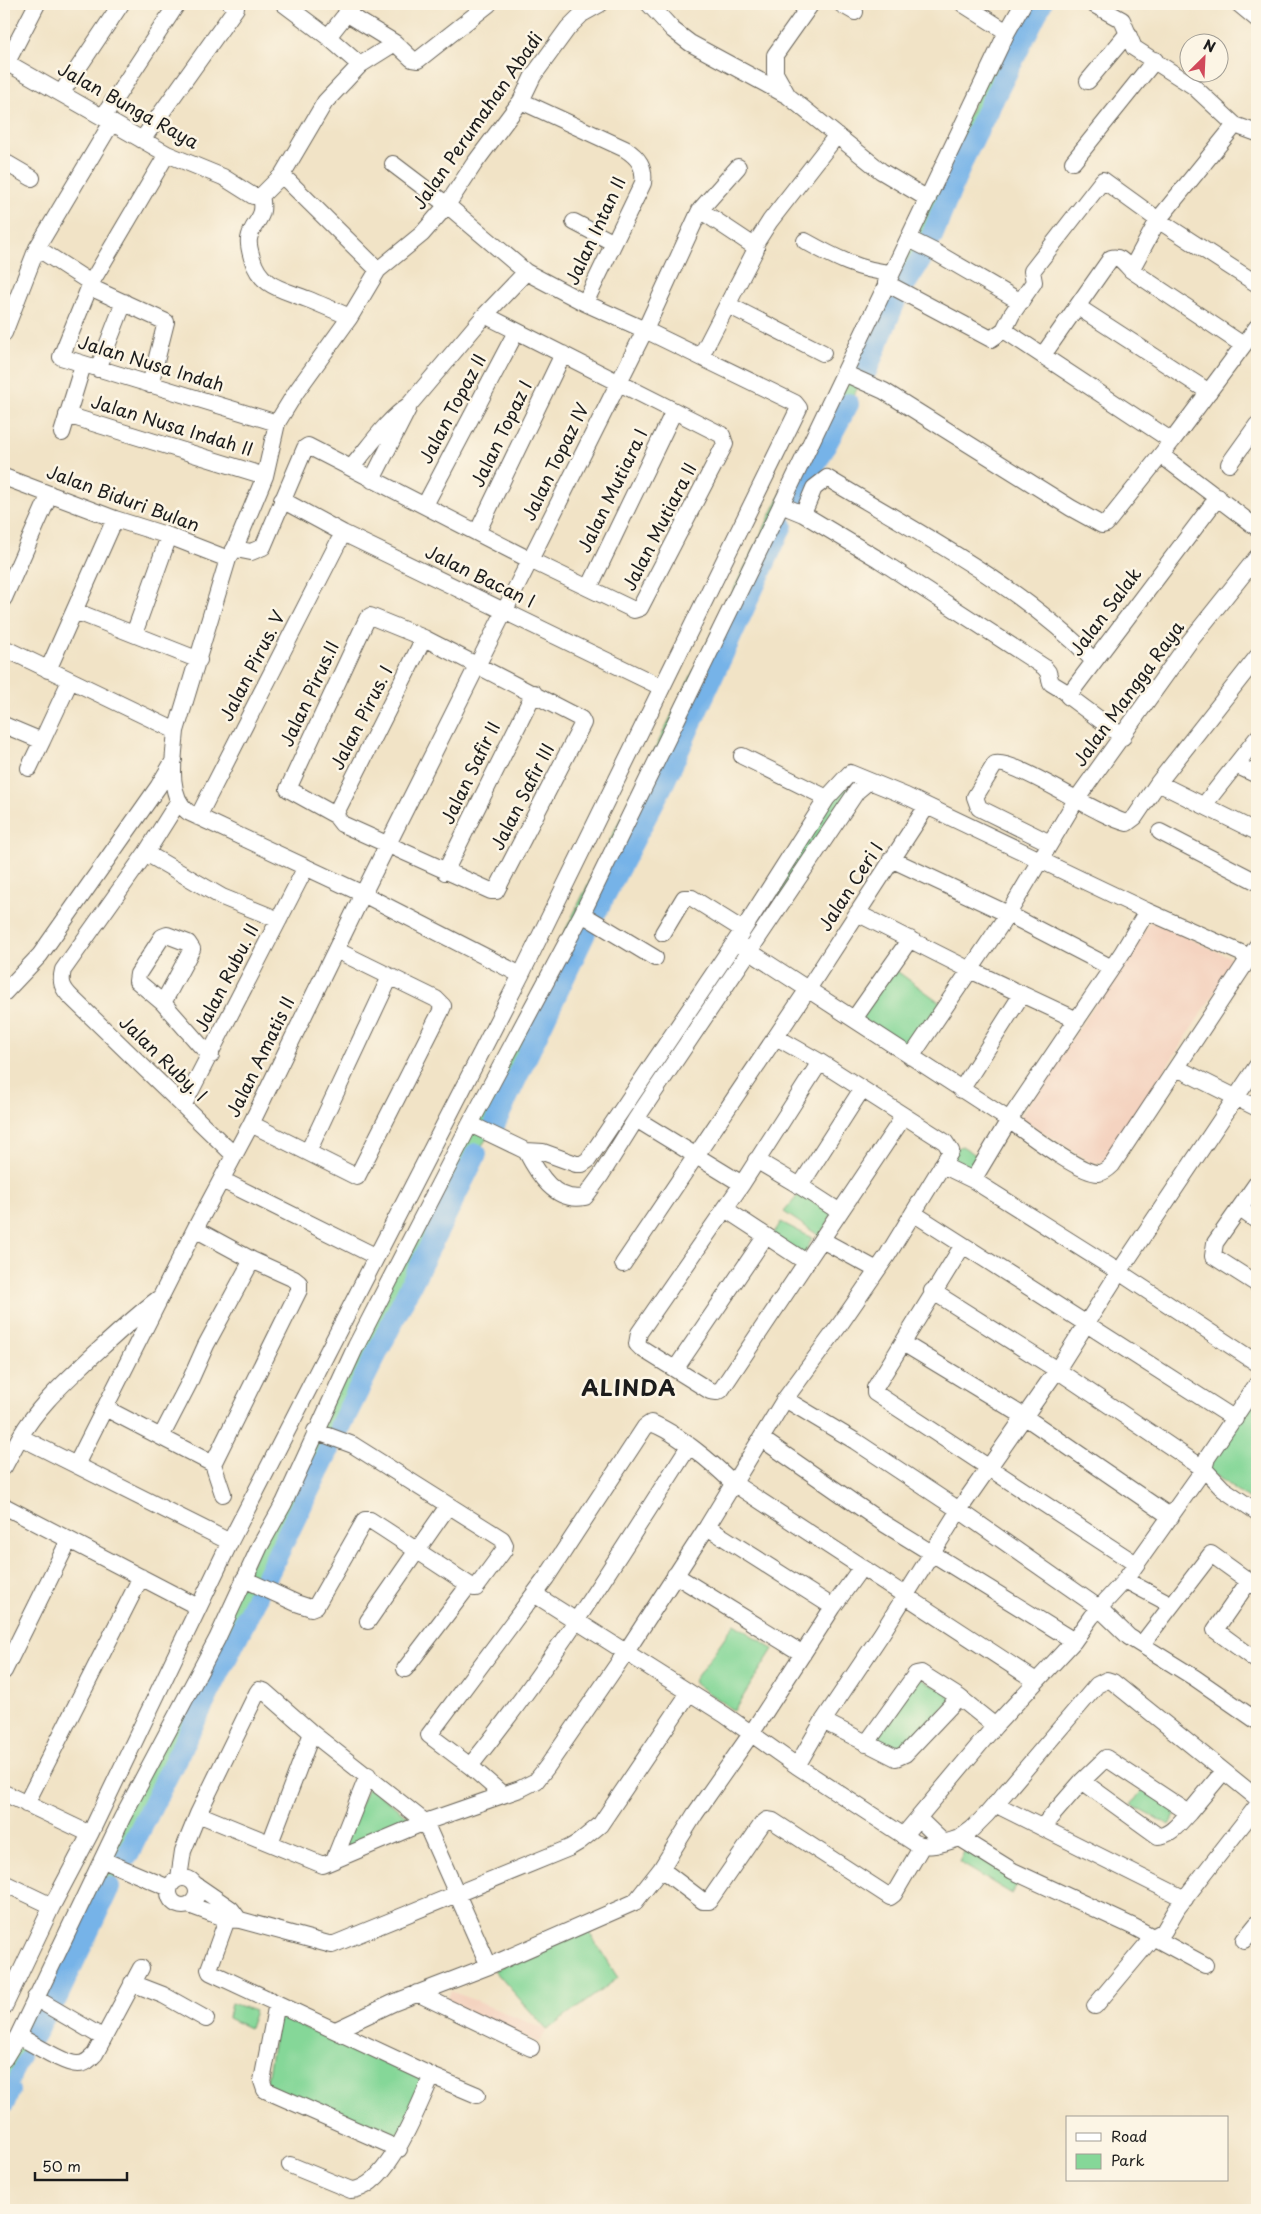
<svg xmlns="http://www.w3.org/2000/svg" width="1261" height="2214" font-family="'Playpen Sans',sans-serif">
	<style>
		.built { fill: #f4d3c0 }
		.green { fill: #85d798; stroke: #507a5a }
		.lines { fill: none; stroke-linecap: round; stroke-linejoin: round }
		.canal { stroke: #76b3e8; stroke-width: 12 }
		.river { stroke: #76b3e8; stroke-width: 22 }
		.minor-casing { stroke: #676258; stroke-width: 18 }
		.minor { stroke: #fff; stroke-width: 16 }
		.labels { text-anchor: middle; stroke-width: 5; stroke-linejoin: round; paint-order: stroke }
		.street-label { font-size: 18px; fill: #1c1c1c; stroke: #fcf5e5 }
		.district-label { font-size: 22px; font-weight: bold; letter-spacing: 1px; fill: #1c1c1c; stroke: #fcf5e5 }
	</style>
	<rect width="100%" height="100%" fill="#fcf5e5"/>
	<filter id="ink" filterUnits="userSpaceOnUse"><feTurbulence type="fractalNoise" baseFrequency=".02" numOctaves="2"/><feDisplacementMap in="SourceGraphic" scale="10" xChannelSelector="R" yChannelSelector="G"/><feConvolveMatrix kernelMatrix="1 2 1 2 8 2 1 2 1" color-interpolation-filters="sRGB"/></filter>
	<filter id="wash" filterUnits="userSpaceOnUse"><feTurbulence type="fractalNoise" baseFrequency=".0096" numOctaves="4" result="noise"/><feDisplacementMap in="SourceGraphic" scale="20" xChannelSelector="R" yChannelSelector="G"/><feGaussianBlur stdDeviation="1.12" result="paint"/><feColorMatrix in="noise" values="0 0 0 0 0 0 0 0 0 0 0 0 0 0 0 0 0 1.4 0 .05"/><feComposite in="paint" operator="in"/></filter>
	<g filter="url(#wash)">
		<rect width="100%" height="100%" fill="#f1e3c6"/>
		<path class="built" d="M 1151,921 L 1236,960 L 1105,1162 L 1092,1163 L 1020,1117 Z
			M 451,1991 L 547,2030 L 539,2043 L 445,2003 Z"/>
		<path class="green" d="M 1023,4 L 1041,4 L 964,157 L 921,259 L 895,301 L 861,382 L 782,525 L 664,782 L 592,919 L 490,1134 L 476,1154 L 127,1856 L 108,1889 L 56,1999 L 30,2042 L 4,2103 L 4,2059 L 458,1148 Z
			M 849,776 L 864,781 L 751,948 L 738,941 Z
			M 894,969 L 945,1006 L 910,1053 L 858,1019 Z
			M 962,1146 L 979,1157 L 972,1175 L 947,1163 L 954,1149 Z
			M 800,1193 L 832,1214 L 821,1237 L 784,1212 Z
			M 781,1222 L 812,1238 L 803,1258 L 772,1236 Z
			M 1257,1388 L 1257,1506 L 1206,1468 Z
			M 734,1624 L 773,1649 L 734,1711 L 693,1682 Z
			M 914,1675 L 955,1697 L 896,1754 L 872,1740 Z
			M 1145,1786 L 1179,1808 L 1169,1825 L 1131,1805 Z
			M 368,1787 L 417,1823 L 339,1853 Z
			M 965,1850 L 1022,1877 L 1012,1894 L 959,1862 Z
			M 587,1929 L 618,1978 L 547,2030 L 494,1970 Z
			M 231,2003 L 255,2011 L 249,2028 L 228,2018 Z
			M 278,2017 L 427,2078 L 397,2144 L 266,2085 Z"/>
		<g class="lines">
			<path class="canal" d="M 9,2091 L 24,2057"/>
			<path class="river" d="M 932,236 L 964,157 L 1041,4
				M 907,281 L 921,259
				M 866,371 L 895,301
				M 796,499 L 848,404
				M 597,910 L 664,782 L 782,525
				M 495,1123 L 585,933
				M 340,1427 L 476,1154
				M 265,1580 L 328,1451
				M 127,1856 L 257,1597
				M 56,1999 L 109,1887
				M 33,2036 L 45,2015
				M 4,2103 L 9,2091"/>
		</g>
	</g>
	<g filter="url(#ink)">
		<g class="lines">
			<defs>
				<path id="minor" d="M 284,4 L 328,37
					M 354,4 L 328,37 L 360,65
					M 649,4 L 673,30 L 690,43 L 788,96
					M 811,4 L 775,55 L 775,73 L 788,96 L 881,171 L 928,199
					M 841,4 L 855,12
					M 963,4 L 1007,32
					M 1093,4 L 1122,20 L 1134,48 L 1193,86 L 1235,125 L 1257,133
					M 1239,4 L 1257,19
					M 346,13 L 395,43 L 412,59 L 418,60 L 489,4
					M 4,61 L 167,154 L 223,177 L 253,196 L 261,196
					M 7,62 L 37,4
					M 1088,81 L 1128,33
					M 62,92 L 121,4
					M 521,101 L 625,149 C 639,158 645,167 643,183 L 585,303
					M 103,117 L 177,4
					M 142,140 L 236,8 L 231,4
					M 167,154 L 91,283 L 61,357 L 277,423
					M 1073,162 L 1155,60
					M 8,164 L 32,178
					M 282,175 L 378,270
					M 261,196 L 282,175 L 325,102 L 360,65 L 395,43
					M 261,196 C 267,220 252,221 249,239 C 248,245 250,251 252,258 C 260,287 282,289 307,299 C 322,305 336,311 350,317
					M 700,210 L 738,167
					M 574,222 L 614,243
					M 909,239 L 935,252 L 1021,302
					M 805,241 C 832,256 860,271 892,273
					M 754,246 L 770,221 L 837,135
					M 37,248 L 91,283
					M 1131,270 L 1158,220 L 1235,125
					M 886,283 L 991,339 L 1004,330 L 1012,314 L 1034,282 L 1032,271 L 1103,180 L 1161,222 L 1257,284
					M 90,287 L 166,322 L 150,385
					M 728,305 L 823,353
					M 1078,307 L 1209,392
					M 1004,330 L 1172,441
					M 4,333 L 37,248 L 112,122
					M 1043,355 L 1111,258 C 1120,255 1125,264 1131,270 L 1243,345
					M 98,369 L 124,302
					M 844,373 L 884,391 L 1071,508 L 1102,525 L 1106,524 L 1172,441 L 1257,327
					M 67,415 L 265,476
					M 62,433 L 83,365
					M 1161,455 L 1257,528
					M 1229,464 L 1257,425
					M 351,468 C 369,447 386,421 409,405 L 485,315 L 526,272
					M 4,477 L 115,519 L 169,536 L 228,559
					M 372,480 L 408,409
					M 282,500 L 343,533 L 661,687
					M 425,505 L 516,332
					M 781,505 L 803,514 L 878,559 L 1044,667 L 1048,672 L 1051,683 L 1069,694
					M 803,514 L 814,488 L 827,478 C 918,533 1019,584 1094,661
					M 478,531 L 563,354
					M 241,550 L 251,552 L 263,547 L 305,448 L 308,446 L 530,560 L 634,610 L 640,608 L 725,444 L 722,435 L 485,315
					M 589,588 L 674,411
					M 4,598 L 50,494
					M 75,611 L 199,660
					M 370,616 L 424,638 L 581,719 L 583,723 L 496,891 L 491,891 L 342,824 L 335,815 L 288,789 L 367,619 Z
					M 134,634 L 169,536
					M 4,648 L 176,731
					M 48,670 L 115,519
					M 4,725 L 42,741 L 70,681
					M 1123,737 L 1068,696 L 1218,497
					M 742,756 L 827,798
					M 1236,765 L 1257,775
					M 29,768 L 42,741
					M 1158,783 L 1257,832
					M 1204,805 L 1257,738
					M 335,815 L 424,638
					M 198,817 L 343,533
					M 1160,832 L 1257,882
					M 1050,843 L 979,808 L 975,797 L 995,764 C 1014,758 1099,817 1127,823 L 1135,817 L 1158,783 L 1257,657
					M 146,853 L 178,802
					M 891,859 L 1008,914 L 1112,968
					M 445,872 L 534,693
					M 1147,911 L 1122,953 L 1009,1120 C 1026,1132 1080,1174 1099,1173 C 1104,1172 1108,1169 1112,1165 L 1257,946
					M 857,913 L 970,970 L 1077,1020
					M 582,914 L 655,958
					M 663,933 L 684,898 L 692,898 L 743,930
					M 735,942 L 1009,1120 L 973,1180 L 1119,1272 L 1257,1363
					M 521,975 L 363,894 L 188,812 C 166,795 174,756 176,731 L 228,559 L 235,548 L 265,476 L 277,423 L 296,392 L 350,317 L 378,270 L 422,234 L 447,205 L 474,164 L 521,101 L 533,76 L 568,28 L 582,14 L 600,4
					M 4,993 L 40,955 L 158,787 L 174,760
					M 163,1003 L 192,949 L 188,943 L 167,935 L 162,937 L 138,974 L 137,981 L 163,1003 L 200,1045 L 211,1055
					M 854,1019 L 910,939
					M 911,1057 L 1008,914 L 1076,800 L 1190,641 L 1257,557
					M 820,1062 L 742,1184 L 639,1333 L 637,1344 L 641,1348 L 710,1391 L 717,1392 L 721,1390 L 904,1116
					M 1177,1068 L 1257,1108
					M 961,1090 L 1022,994
					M 183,1106 L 306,867
					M 636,1119 L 742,1184
					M 251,1124 L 357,1177 L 440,1013 L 443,1006 L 436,999 L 336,950
					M 470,1124 L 526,1151 L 543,1152 L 576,1164 L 582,1164 L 588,1160 L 743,930 L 827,798 L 850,773 L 906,796 L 1147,911 L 1250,957
					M 526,1151 C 538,1174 555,1203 585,1197 L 601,1175 L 636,1119 L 857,791 L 869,781
					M 308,1152 L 390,977
					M 234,1155 L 71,997 C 62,988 60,982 63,970 L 146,853 L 222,897 L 279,920
					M 756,1160 L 800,1186 L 840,1212
					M 942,1165 L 973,1180
					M 222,1180 L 375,1256
					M 1257,1183 L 1215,1243 L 1213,1256 L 1257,1284
					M 800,1186 L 862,1089
					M 725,1209 L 806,1262
					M 1240,1209 L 1257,1221
					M 913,1213 L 1235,1419
					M 822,1240 L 877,1270
					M 963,1245 L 875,1388 L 875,1393 L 1136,1564
					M 623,1264 L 808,989 L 927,806
					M 932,1291 L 1057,1370 L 1204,1469 L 1223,1489 L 1257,1512
					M 903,1343 L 1025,1417 L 1171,1517
					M 676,1368 L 765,1237
					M 785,1399 L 855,1441 L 959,1510 L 1099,1608 L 1129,1637 L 1195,1678 L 1257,1721
					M 105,1408 L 213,1464 L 299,1290 L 299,1283 L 294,1279 L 252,1260 L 195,1229
					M 20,1437 C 38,1406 63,1384 88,1360 C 111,1339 133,1318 158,1299
					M 161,1437 L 189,1383 L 206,1345 L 252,1260
					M 762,1439 L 883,1523 L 1074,1641
					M 213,1464 L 223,1494
					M 76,1465 L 195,1229 L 251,1124 L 363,894 L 645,330 L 700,210 L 754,246 L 756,249 L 701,356
					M 4,1467 L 20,1437 L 230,1542
					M 4,1506 L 198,1607
					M 707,1527 L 833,1607
					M 675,1575 L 803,1654
					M 244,1579 L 296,1603 L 311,1608 L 316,1606 L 365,1520 L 370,1520 L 384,1529 L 474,1588 L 476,1588 L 504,1550 L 505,1545 L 502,1539 L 353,1445 L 315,1431
					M 1125,1580 L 1172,1605
					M 1249,1581 L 1215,1630 L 1257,1661
					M 534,1594 L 725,1715 L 797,1766 L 913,1842 C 929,1850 943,1843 960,1838 L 1013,1871 L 1134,1927 L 1205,1965
					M 368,1621 L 448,1506
					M 1142,1644 L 1211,1554 L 1257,1587
					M 405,1669 L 469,1585
					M 4,1671 L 69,1540
					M 823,1721 L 896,1758 L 905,1754 L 959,1697 L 995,1726
					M 866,1744 L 916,1674 L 921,1673 L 959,1697
					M 470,1766 C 552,1665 619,1555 689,1446
					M 797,1766 L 823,1721 L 882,1633 L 959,1510 L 1057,1370 L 1119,1272 L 1257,1066
					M 1082,1781 L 1158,1836 C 1171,1836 1181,1821 1189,1813
					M 4,1793 L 90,1834
					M 502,1794 L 470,1766 L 429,1735 L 546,1578 L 645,1427 L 651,1423 C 676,1432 714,1464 733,1483 L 1036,1681
					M 26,1804 L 141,1577
					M 995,1804 L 1185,1899
					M 918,1818 L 944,1843
					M 1043,1826 L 1082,1781 L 1106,1758 L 1189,1813 L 1223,1772
					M 903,1836 L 995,1726 L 1074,1641 L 1091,1617 L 1125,1580 L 1204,1469 L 1207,1458 L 1257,1384
					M 960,1838 L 972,1829 L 987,1814 L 1097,1685 L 1107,1680 L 1113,1682 L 1257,1798
					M 270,1843 L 312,1733
					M 103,1860 L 169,1888
					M 334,1860 L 368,1775
					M 661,1869 L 703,1901 L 709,1901 L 762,1824 L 767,1820 L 773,1821 L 890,1897 L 894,1894 L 922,1846
					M169 1892a14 14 0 1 1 28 0a14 14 0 1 1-28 0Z
					M 179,1878 L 183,1851 L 198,1814
					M 4,1883 L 52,1906
					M 196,1885 L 231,1909 L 237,1917
					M 189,1905 L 227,1919 L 240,1920 L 332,1945 L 569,1848 L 579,1842 L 600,1825 L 689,1693
					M 230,1911 L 209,1969 L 210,1972 L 432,2076 L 477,2095
					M 1244,1940 L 1257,1924
					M 489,1966 L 425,1822 L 312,1733 L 264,1691 L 259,1690 L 257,1693 L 198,1814 L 323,1865 L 425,1822 L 520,1789 L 536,1781 L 547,1767 L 626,1652 L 707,1527 L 785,1399 L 841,1323 L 887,1256 L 951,1151 L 945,1142 L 820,1062 L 776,1037
					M 132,1983 L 163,1995 L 206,2019
					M 417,1993 L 531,2048
					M 35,1998 L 102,2037
					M 277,2003 L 262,2081 L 265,2090 L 399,2149
					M 1095,2006 L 1153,1937 L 1164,1931 L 1178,1907 L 1257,1806
					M 4,2007 L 52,1906 L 90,1834 L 230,1542 L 521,975 L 799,408 L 795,403 L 645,330 L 585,303 L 526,272 L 447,205 L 393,164
					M 336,2030 L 393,2003 L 489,1966 L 635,1902 L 661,1869 L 695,1814 L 751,1734 L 833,1607 L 861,1568
					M 18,2036 C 31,2042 65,2065 78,2064 C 86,2064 90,2059 95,2054 L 141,1968
					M 4,2059 L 18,2036 L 122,1818 L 217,1639 L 260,1546 L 284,1503 L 356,1346 L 470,1124 L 582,914 L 775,518 L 1007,32 L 1023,4
					M 290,2165 L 351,2190 C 388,2189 418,2106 432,2076"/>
			</defs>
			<use href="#minor" class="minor-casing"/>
			<use href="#minor" class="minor"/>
		</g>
	</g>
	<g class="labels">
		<g class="street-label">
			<text transform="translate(128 106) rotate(29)" y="6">Jalan Bunga Raya</text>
			<text transform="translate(478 121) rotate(-55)" y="6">Jalan Perumahan Abadi</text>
			<text transform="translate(596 231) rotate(-65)" y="6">Jalan Intan II</text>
			<text transform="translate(151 364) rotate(17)" y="6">Jalan Nusa Indah</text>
			<text transform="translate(453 409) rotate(-62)" y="6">Jalan Topaz II</text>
			<text transform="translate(172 426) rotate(17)" y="6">Jalan Nusa Indah II</text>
			<text transform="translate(502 434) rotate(-64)" y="6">Jalan Topaz I</text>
			<text transform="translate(556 462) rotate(-64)" y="6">Jalan Topaz IV</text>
			<text transform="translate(613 491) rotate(-64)" y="6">Jalan Mutiara I</text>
			<text transform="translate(123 499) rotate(20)" y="6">Jalan Biduri Bulan</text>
			<text transform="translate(660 527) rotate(-63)" y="6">Jalan Mutiara II</text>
			<text transform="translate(480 577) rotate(26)" y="6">Jalan Bacan I</text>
			<text transform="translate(1106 612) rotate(-53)" y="6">Jalan Salak</text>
			<text transform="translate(253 666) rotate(-63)" y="6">Jalan Pirus. V</text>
			<text transform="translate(310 694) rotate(-65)" y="6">Jalan Pirus.II</text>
			<text transform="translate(1129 694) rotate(-54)" y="6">Jalan Mangga Raya</text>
			<text transform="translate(362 718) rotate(-63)" y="6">Jalan Pirus. I</text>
			<text transform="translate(471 773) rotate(-64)" y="6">Jalan Safir II</text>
			<text transform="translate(523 797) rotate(-63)" y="6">Jalan Safir III</text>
			<text transform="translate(851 887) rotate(-57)" y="6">Jalan Ceri I</text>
			<text transform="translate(227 978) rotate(-63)" y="6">Jalan Rubu. II</text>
			<text transform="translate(261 1057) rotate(-64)" y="6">Jalan Amatis II</text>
			<text transform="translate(163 1059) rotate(44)" y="6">Jalan Ruby. I</text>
		</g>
		<g class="district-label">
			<text x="629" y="1396">ALINDA</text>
		</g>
	</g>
	<rect width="1261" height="2214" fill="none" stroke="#fcf5e5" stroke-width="20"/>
	<rect x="1066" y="2116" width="162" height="65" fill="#fcf5e5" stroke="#a29e95"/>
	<rect x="1076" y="2133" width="25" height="8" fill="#ffffff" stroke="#a29e95"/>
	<text x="1111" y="2142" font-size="15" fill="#1c1c1c">Road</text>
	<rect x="1076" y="2154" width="25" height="15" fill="#85d798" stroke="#a29e95"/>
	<text x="1111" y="2166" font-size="15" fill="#1c1c1c">Park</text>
	<g transform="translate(1204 58) rotate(24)"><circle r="24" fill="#fcf5e5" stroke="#a29e95"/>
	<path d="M0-4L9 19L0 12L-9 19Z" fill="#d1495b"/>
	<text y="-8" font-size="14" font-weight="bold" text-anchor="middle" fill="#1c1c1c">N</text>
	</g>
	<path d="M35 2172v8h92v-8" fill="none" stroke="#1c1c1c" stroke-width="2.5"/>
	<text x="42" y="2172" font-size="15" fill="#1c1c1c" stroke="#fcf5e5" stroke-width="4" paint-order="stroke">50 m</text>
</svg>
